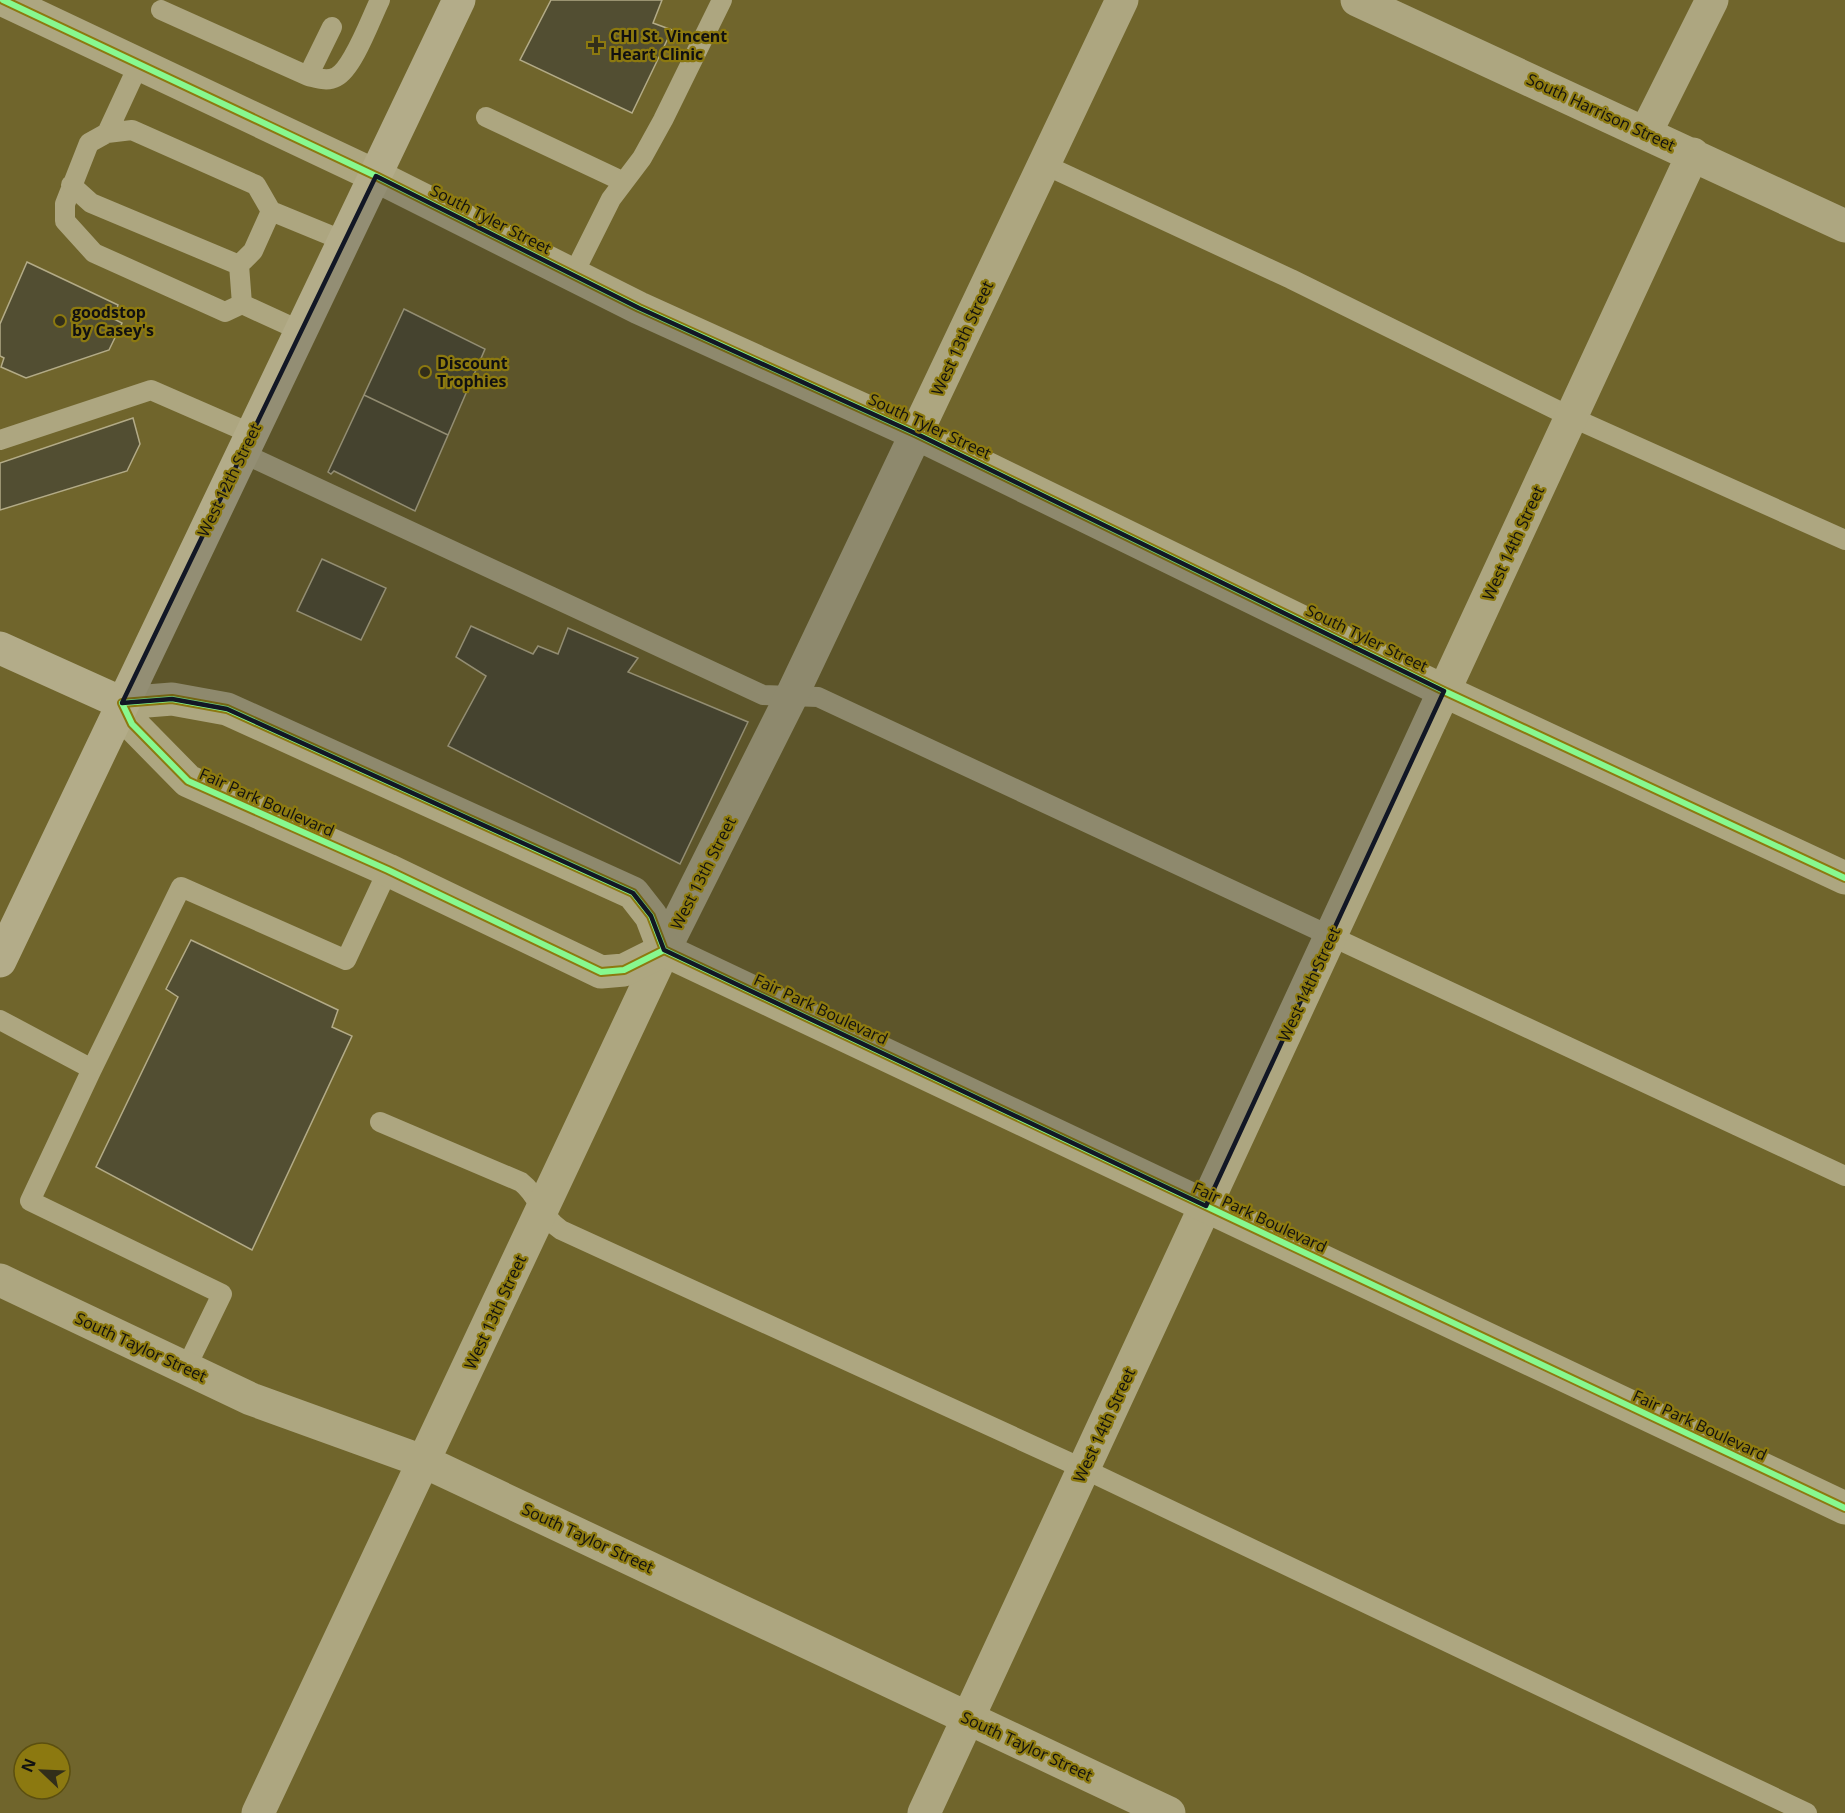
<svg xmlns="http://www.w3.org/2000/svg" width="1845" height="1813" font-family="'Open Sans',sans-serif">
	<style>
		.building { fill: #524e32; stroke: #b3ab87; stroke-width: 1.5 }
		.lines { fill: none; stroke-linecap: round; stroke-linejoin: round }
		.service { stroke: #ada680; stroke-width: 20 }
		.minor { stroke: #ada680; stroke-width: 33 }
		.tertiary { stroke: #ada680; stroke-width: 33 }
		.secondary { stroke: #b3ac89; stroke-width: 33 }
		.cycleway-casing { stroke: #8c7910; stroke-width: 10 }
		.cycleway { stroke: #87f88f; stroke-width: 6 }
		.marked { fill: #121725; fill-opacity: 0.2; stroke: #121725; stroke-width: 4.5; stroke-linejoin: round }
		.poi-dot { fill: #322e1a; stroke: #8c7910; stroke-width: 2 }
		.labels { text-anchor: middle; stroke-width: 4.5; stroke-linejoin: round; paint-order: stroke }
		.poi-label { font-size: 16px; font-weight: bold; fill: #111; stroke: #8c7910; text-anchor: start }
		.street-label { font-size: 16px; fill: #111; stroke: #8c7910 }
	</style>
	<rect width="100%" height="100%" fill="#70652c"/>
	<path class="building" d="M 551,0 L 662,0 L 653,23 L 672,30 L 632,113 L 520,60 Z
		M 27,262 L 118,305 L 114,319 L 122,323 L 109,350 L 26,378 L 1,367 L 4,358 L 0,356 L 0,324 Z
		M 404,309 L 485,349 L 448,435 L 364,395 Z
		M 364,395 L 448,435 L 415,511 L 334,471 L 331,474 L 328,472 Z
		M 133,418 L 140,444 L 127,471 L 0,510 L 0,463 Z
		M 322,559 L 386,588 L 361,640 L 297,611 Z
		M 471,626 L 533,654 L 538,646 L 558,654 L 568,628 L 638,658 L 628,672 L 748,722 L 680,864 L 448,746 L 486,676 L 456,657 Z
		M 191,940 L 338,1010 L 332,1027 L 352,1036 L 252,1250 L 96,1167 L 178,997 L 166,989 Z"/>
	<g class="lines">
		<path class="service" d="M 161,10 L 308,76 L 332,27
			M 308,76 C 317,78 327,82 336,77 C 353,69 371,18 380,0
			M 486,117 L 624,182
			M 107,133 L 139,64
			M 1043,164 L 1291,279 L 1571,417 L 1845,540
			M 71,185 L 91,203 L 239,265
			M 239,265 L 253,251 L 271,211
			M 239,265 L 242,304
			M 573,275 L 611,199 L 642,158 L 663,120 L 722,0
			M 242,304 L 225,312 L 94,253 L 65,221 L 65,204 L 89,143 L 107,133 L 132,130 L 256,185 L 271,211 L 344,241
			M 242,304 L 301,331
			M 0,440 L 151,390 L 252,434
			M 242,453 L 763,695 L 818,697 L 1845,1176
			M 0,1020 L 92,1069 L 30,1201 L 222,1294 L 186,1368
			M 92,1069 L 181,887 L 346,960 L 388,870
			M 380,1122 L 521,1182 C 540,1197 540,1216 561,1230 L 1084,1469 L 1807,1813"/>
		<path class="minor" d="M 3,0 L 376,176 L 639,308 L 917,434 L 1444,691 L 1845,878
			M 1357,0 L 1845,226
			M 1646,132 L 1712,0
			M 0,1280 L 251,1399 L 425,1462 L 1169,1813
			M 258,1813 L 664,950 L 791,697 L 1122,0
			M 924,1813 L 1693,154"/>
		<path class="tertiary" d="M 664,950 L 624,970 L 601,972 L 388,870 L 188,781 L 132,724 L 122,703 L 172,699 L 227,709 L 633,893 L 651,916 L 664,950 L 1845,1508"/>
		<path class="secondary" d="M 0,648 L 122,703
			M 0,961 L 459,0"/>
		<defs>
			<path id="cycleway" d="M 3,0 L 376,176 L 639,308 L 917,434 L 1444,691 L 1845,878
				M 664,950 L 624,970 L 601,972 L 388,870 L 188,781 L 132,724 L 122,703 L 172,699 L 227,709 L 633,893 L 651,916 L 664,950 L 1845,1508"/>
		</defs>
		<use href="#cycleway" class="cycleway-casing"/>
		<use href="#cycleway" class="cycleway"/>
	</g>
	<path class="marked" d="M 376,176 L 639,308 L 917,434 L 1444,691 L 1206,1206 L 664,950 L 651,916 L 633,893 L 227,709 L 172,699 L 122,703 Z"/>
	<g class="poi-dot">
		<path d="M593 36h6v6h6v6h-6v6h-6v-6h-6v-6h6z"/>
		<circle cx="60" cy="321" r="6"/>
		<circle cx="425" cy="372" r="6"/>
	</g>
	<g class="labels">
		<g class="poi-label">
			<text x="610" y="42">CHI St. Vincent<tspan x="610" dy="18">Heart Clinic</tspan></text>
			<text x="72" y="318">goodstop<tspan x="72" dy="18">by Casey's</tspan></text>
			<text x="437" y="369">Discount<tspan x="437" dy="18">Trophies</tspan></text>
		</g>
		<g class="street-label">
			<text transform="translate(1601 112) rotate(25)" y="6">South Harrison Street</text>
			<text transform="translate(491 219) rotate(27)" y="6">South Tyler Street</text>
			<text transform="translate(962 338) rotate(-65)" y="6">West 13th Street</text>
			<text transform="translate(930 426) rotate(25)" y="6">South Tyler Street</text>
			<text transform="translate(229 480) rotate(-64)" y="6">West 12th Street</text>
			<text transform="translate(1513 543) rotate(-65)" y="6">West 14th Street</text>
			<text transform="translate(1367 638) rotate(26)" y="6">South Tyler Street</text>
			<text transform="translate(267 802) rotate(24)" y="6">Fair Park Boulevard</text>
			<text transform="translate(703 873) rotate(-63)" y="6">West 13th Street</text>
			<text transform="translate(1309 984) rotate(-65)" y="6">West 14th Street</text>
			<text transform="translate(821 1009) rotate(25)" y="6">Fair Park Boulevard</text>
			<text transform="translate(1260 1217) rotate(25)" y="6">Fair Park Boulevard</text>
			<text transform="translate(495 1312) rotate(-65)" y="6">West 13th Street</text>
			<text transform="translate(141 1347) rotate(25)" y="6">South Taylor Street</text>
			<text transform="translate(1104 1425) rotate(-65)" y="6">West 14th Street</text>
			<text transform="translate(1700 1425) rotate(25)" y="6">Fair Park Boulevard</text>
			<text transform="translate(588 1538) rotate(25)" y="6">South Taylor Street</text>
			<text transform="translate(1027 1746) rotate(25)" y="6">South Taylor Street</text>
		</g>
	</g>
	<g transform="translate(42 1771) rotate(293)"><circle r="28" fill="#8c7910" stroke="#5b4f10" stroke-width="1.5"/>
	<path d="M0-4.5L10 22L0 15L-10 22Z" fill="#322e1a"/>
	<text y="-9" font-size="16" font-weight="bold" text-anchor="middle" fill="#111111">N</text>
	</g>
</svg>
